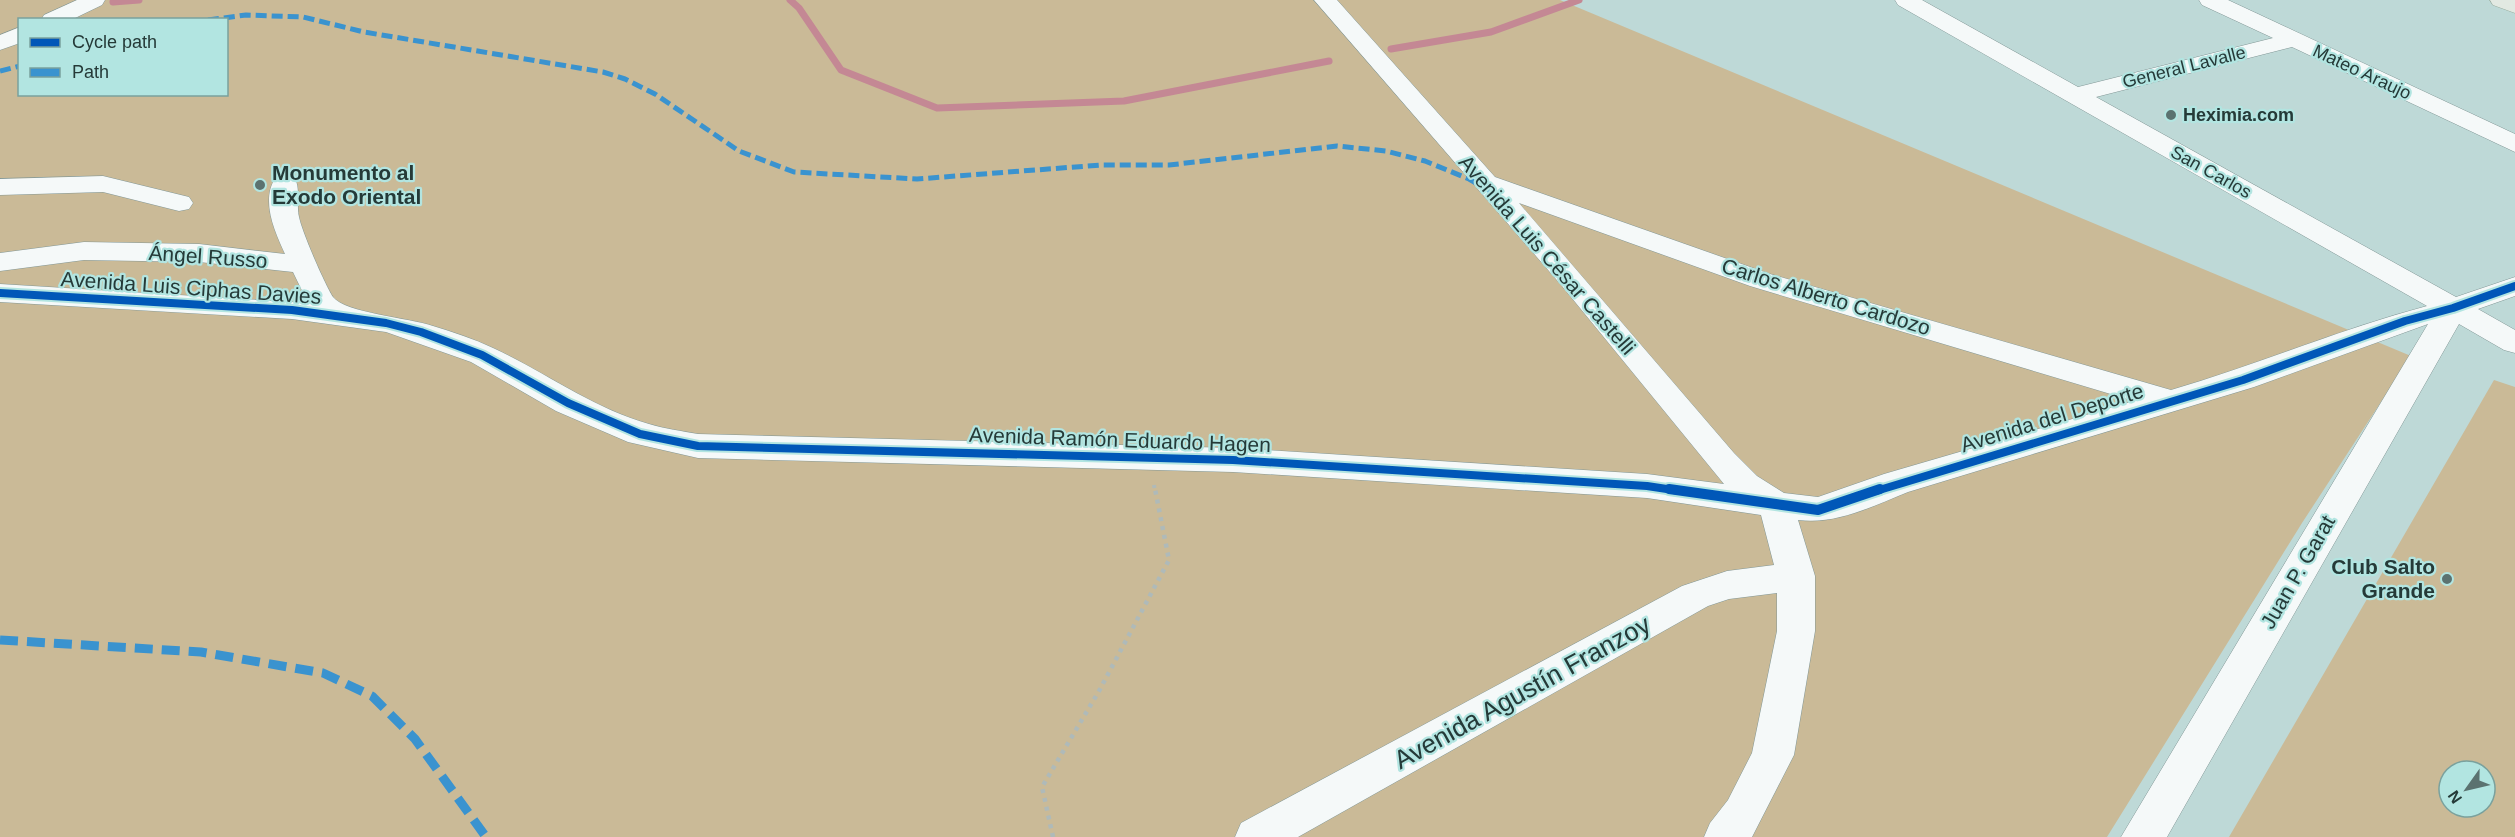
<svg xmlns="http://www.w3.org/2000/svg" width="2515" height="837" font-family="Arial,sans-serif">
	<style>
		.green { fill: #caba97; fill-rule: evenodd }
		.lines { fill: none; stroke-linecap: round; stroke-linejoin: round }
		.stream { stroke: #c48894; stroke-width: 7 }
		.minor-casing { stroke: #829796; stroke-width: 1 }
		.major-casing { stroke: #99ac9e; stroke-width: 1 }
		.path-far1 { stroke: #afbab9; stroke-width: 4; stroke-dasharray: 3 4.5; stroke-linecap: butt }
		.path { stroke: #afbab9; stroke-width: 4.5; stroke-dasharray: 4 5; stroke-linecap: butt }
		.minor { fill: #f5f9f9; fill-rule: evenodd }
		.major { fill: #e2e9e2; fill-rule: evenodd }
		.quiet-far1 { stroke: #3a93cf; stroke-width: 5; stroke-dasharray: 11 5; stroke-linecap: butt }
		.quiet { stroke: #3a93cf; stroke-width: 9; stroke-dasharray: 18 9; stroke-linecap: butt }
		.cycleway-far1-casing { stroke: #b2e5e1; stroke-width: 12 }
		.cycleway-casing { stroke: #b2e5e1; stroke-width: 14 }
		.cycleway-far1 { stroke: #0057b8; stroke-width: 8 }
		.cycleway { stroke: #0057b8; stroke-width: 10 }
		.poi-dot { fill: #5b7270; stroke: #b2e5e1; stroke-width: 2 }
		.labels { text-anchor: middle; stroke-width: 4.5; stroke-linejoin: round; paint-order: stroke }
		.far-street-label { font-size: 18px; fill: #253a38; stroke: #b2e5e1 }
		.far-poi-label { font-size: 18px; font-weight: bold; fill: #253a38; stroke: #b2e5e1; text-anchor: start }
		.poi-label { font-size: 21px; font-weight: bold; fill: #253a38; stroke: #b2e5e1; text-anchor: start }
		.street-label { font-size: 21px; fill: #253a38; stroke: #b2e5e1 }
		.near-street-label { font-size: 26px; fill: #253a38; stroke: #b2e5e1 }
	</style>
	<rect width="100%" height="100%" fill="#bed9d7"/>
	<path class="green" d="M 0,0 L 1560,0 L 2411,356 L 2302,523 L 2107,837 L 0,837 ZM 20,20 L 226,20 L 226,94 L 20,94 Z
		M 2494,380 L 2515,387 L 2515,837 L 2229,837 ZM 2449,771 L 2485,771 L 2485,807 L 2449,807 Z"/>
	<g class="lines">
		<path class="stream" d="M 790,0 L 799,8 L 841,70 L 937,108 L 1124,101 L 1329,61
			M 113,2 L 139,0
			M 1391,49 L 1491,32 L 1579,0"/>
		<defs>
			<path id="minor" d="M 77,0 L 105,0 L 102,5 L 71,20 L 41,20 L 44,15 Z
				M 1314,0 L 1337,0 L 1495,177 L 1770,274 L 2171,390 C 2257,365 2340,329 2427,306 L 1898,5 L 1895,0 L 1922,0 L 2078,87 L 2273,38 L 2202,5 L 2199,0 L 2228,0 L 2515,134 L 2515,152 L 2292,47 L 2096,97 L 2456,297 L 2515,277 L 2515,296 L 2478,309 L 2515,330 L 2515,353 L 2504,350 L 2459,324 L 2167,837 L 2121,837 L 2428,324 L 2254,387 L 1908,492 C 1873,506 1836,525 1798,520 L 1815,576 L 1815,631 L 1794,755 L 1752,837 L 1704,837 L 1710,823 L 1728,800 L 1752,753 L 1777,631 L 1777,593 L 1729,599 L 1708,606 L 1298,837 L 1235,837 L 1241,823 L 1682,586 L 1727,571 L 1774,565 L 1761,515 L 1647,498 L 1233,472 L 698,458 L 628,442 L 556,411 L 471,362 L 386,332 L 292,319 L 0,302 L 0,284 L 308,303 L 293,272 L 199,262 L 84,260 L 0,271 L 0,253 L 84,242 L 199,244 L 285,254 C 275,232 260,200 276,177 L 285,175 L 294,177 C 301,187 296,205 299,217 C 302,232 325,285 333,297 C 345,313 410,318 433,326 C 453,332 474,339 493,348 C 545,372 592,408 649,424 C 665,429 682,431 698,434 L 1233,448 L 1647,474 L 1724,484 L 1562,286 ZM 1519,203 L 1750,286 L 2134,401 L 1884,474 L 1818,497 L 1784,493 L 1757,476 L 1734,453 Z
				M 20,27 L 20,43 L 0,50 L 0,35 Z
				M 103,176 L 189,197 L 193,203 L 189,209 L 179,211 L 103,192 L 0,195 L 0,179 Z"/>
			<path id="major" d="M 2490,0 L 2515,0 L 2515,13 L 2493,5 Z"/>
		</defs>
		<use href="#minor" class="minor-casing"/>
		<use href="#major" class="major-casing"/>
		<path class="path-far1" d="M 1154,485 L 1155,491"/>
		<path class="path" d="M 1053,837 L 1042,787 L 1099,691 L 1169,560 L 1155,489"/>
		<use href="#minor" class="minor"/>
		<use href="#major" class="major"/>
		<path class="quiet-far1" d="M 208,20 L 246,15 L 303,17 L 364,32 L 603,72 L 625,79 L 655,94 L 739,151 L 794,172 L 917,179 L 1101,165 L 1169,165 L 1337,146 L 1386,151 L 1425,161 L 1469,179 L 1498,196
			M 0,71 L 20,66"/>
		<path class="quiet" d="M 0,640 L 201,652 L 323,673 L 372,696 L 415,739 L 486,837"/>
		<defs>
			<path id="cycleway-far1" d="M 0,293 L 292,310 L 386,323 L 421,332 L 482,355 L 568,403 L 640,434 L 698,446 L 1233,460 L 1647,486 L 1680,491
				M 1876,491 L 2243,380 L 2405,321 L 2453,308 L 2515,286"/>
			<path id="cycleway" d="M 1669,489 L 1818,510 L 1880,489"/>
		</defs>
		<use href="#cycleway-far1" class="cycleway-far1-casing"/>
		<use href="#cycleway" class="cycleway-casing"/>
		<use href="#cycleway-far1" class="cycleway-far1"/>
		<use href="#cycleway" class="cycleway"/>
	</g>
	<g class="poi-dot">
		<circle cx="2171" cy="115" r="6"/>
		<circle cx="260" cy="185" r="6"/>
		<circle cx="2447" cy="579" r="6"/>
	</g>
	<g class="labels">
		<g class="far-street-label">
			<text transform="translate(2184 67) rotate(-14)" y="6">General Lavalle</text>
			<text transform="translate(2362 72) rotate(25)" y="6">Mateo Araujo</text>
			<text transform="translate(2211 172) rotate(29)" y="6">San Carlos</text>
		</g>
		<g class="far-poi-label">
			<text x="2183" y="121">Heximia.com</text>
		</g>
		<g class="poi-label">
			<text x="272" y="180">Monumento al<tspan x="272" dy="24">Exodo Oriental</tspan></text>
			<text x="2435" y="574" text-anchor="end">Club Salto<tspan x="2435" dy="24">Grande</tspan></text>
		</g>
		<g class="street-label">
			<text transform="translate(1547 255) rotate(49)" y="7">Avenida Luis César Castelli</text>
			<text transform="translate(208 257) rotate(4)" y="7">Ángel Russo</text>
			<text transform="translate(191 288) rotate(4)" y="7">Avenida Luis Ciphas Davies</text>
			<text transform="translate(1826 297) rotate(17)" y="7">Carlos Alberto Cardozo</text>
			<text transform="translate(2052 418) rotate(-17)" y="7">Avenida del Deporte</text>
			<text transform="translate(1120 440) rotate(2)" y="7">Avenida Ramón Eduardo Hagen</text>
			<text transform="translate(2298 572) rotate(-60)" y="7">Juan P. Garat</text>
		</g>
		<g class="near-street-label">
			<text transform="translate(1522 692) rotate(-29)" y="9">Avenida Agustín Franzoy</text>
		</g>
	</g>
	<rect x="18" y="18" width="210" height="78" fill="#b2e5e1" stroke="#7aa19d" stroke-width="1.5"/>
	<rect x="30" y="38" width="30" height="9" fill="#0057b8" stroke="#7aa19d" stroke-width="1.5"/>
	<text x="72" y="48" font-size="18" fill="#253a38">Cycle path</text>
	<rect x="30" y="68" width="30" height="9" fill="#3a93cf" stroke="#7aa19d" stroke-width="1.5"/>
	<text x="72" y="78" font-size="18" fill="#253a38">Path</text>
	<g transform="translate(2467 789) rotate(236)"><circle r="28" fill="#b2e5e1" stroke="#7aa19d" stroke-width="1.5"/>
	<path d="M0-4.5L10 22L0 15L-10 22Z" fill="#5b7270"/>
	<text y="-9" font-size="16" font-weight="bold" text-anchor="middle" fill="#253a38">N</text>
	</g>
</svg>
